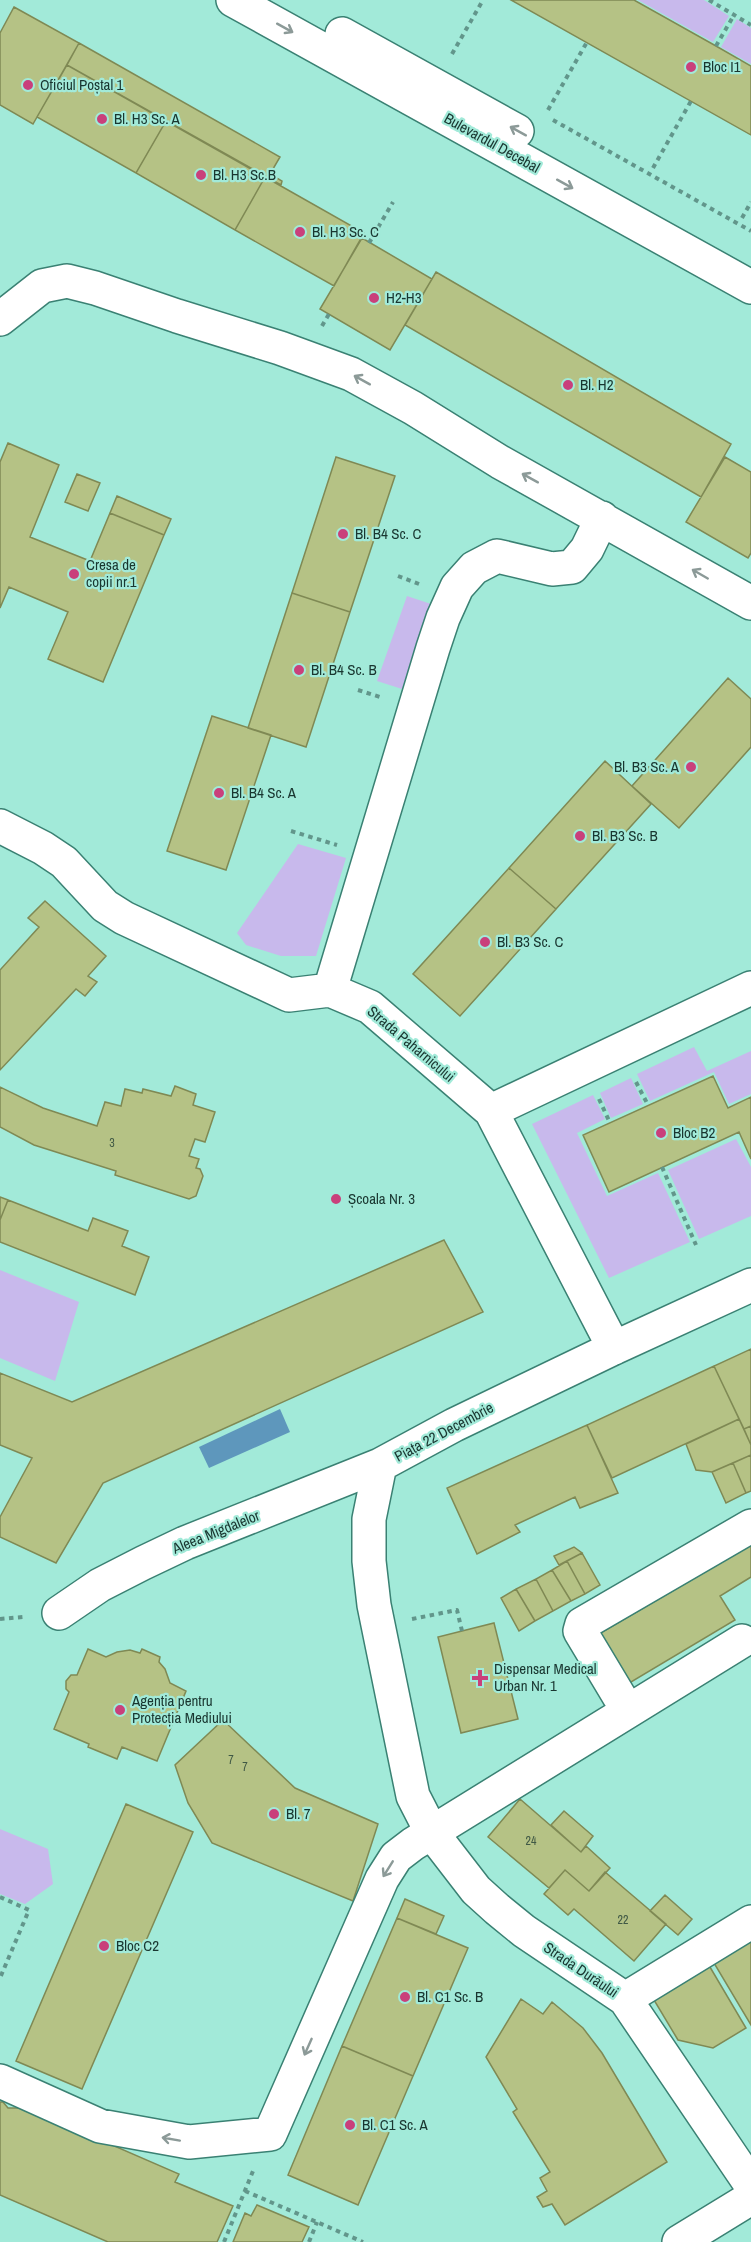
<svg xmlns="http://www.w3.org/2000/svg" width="751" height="2242" font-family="'Archivo Narrow',sans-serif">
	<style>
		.green { fill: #c8b9ec }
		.water { fill: #5e97bc }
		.building { fill: #b5c285; stroke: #7f8954; stroke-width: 1.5 }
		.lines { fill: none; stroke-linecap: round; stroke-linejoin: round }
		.minor-casing { stroke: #3a8173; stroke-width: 36 }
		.major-casing { stroke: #3a8173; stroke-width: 36 }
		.path { stroke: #62968b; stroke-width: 4; stroke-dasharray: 4.5 4.5; stroke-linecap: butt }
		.minor { stroke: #fff; stroke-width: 33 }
		.major { stroke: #fff; stroke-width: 33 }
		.oneway { stroke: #8c9a98 }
		.poi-dot { fill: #c9407b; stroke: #a2ead9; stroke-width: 2 }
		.labels { text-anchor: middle; stroke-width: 4.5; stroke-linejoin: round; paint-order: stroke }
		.number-label { font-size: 12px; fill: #405945 }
		.poi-label { font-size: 15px; fill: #193630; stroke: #a2ead9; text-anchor: start }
		.street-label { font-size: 15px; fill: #193630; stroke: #a2ead9 }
	</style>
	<rect width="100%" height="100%" fill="#a2ead9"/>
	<path class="green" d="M 638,0 L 704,0 L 729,16 L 713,42 Z
		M 737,19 L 751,28 L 751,64 L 721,47 Z
		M 407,596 L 431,604 L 402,689 L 377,681 Z
		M 298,844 L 346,858 L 316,956 L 281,956 L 246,945 L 237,933 Z
		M 694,1047 L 707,1071 L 751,1051 L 751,1094 L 729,1104 L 714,1072 L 650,1101 L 637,1074 Z
		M 631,1078 L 643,1104 L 611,1118 L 600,1093 Z
		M 593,1095 L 605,1119 L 577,1133 L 607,1196 L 658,1173 L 690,1242 L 609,1278 L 532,1124 Z
		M 736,1139 L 751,1167 L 751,1216 L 699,1239 L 668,1170 Z
		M 0,1270 L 79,1302 L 55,1381 L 0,1358 Z
		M 0,1829 L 48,1849 L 53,1884 L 25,1904 L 0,1894 Z"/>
	<path class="water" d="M 280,1409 L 290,1432 L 209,1468 L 199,1447 Z"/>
	<path class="building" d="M 511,0 L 634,0 L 716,46 L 751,66 L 751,135 Z
		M 14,7 L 79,43 L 33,124 L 0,105 L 0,33 Z
		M 79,43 L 280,157 L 270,174 L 282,181 L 281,185 L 67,65 Z
		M 67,65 L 166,121 L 136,173 L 37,117 Z
		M 166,121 L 265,177 L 235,230 L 136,173 Z
		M 265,177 L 364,233 L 334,286 L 235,230 Z
		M 362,238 L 432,279 L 390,350 L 320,309 Z
		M 436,272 L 731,444 L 701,497 L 405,325 Z
		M 8,443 L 59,465 L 30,537 L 90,561 L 110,513 L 164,535 L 103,682 L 48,659 L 68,612 L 9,587 L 0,608 L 0,462 Z
		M 336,457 L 395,476 L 350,612 L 292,593 Z
		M 725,457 L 751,472 L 751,553 L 748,558 L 686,522 Z
		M 77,474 L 100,483 L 88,511 L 65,502 Z
		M 117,496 L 171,519 L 164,535 L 110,513 Z
		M 292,593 L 350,612 L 306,747 L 248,728 Z
		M 728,678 L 751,699 L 751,747 L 679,828 L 632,786 Z
		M 212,716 L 271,735 L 226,870 L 167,851 Z
		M 605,761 L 651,804 L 556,909 L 509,868 Z
		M 509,868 L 556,909 L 460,1016 L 413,974 Z
		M 45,901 L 106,956 L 88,976 L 97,982 L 85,996 L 76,989 L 0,1070 L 0,970 L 39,927 L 28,918 Z
		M 713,1076 L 728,1108 L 751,1097 L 751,1159 L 739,1132 L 609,1192 L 583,1135 Z
		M 175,1086 L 196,1094 L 193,1105 L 215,1112 L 205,1142 L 195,1139 L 189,1156 L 199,1159 L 196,1168 L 200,1169 L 203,1176 L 196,1196 L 189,1199 L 115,1175 L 116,1171 L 34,1145 L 0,1127 L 0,1087 L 43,1108 L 97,1126 L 105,1102 L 121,1106 L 125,1089 L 142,1093 L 143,1089 L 171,1096 Z
		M 0,1197 L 8,1200 L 0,1220 Z
		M 8,1200 L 88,1231 L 93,1218 L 128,1231 L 122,1246 L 149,1257 L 135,1295 L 0,1242 L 0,1220 Z
		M 444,1240 L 483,1312 L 103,1483 L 56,1563 L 0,1537 L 0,1517 L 32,1458 L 0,1445 L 0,1373 L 72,1402 Z
		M 751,1349 L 751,1426 L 744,1429 L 714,1366 Z
		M 714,1366 L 739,1419 L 612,1478 L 587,1425 Z
		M 739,1419 L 751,1445 L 751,1455 L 712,1472 L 696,1470 L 686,1444 Z
		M 587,1425 L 618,1493 L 580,1508 L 575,1497 L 515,1525 L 520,1532 L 477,1554 L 447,1488 Z
		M 751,1426 L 751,1445 L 744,1429 Z
		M 751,1455 L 751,1491 L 746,1493 L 733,1463 Z
		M 733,1463 L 746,1493 L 726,1503 L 712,1472 Z
		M 751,1545 L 751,1577 L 720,1596 L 735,1620 L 621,1688 L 592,1638 Z
		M 574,1547 L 582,1553 L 559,1565 L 554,1556 Z
		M 582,1553 L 600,1585 L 585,1594 L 567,1561 Z
		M 567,1561 L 585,1594 L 571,1601 L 552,1570 Z
		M 552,1570 L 571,1601 L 553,1611 L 536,1579 Z
		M 536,1579 L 553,1611 L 535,1621 L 516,1589 Z
		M 516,1589 L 535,1621 L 519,1631 L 501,1598 Z
		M 494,1623 L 518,1719 L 461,1733 L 438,1637 Z
		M 88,1649 L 106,1657 L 117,1652 L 130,1650 L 140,1653 L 142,1649 L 160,1657 L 159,1662 L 165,1669 L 170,1683 L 186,1691 L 157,1761 L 122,1747 L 117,1759 L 88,1747 L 89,1744 L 54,1729 L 69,1692 L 66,1689 L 66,1681 L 71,1675 L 77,1675 Z
		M 223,1720 L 295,1788 L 378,1824 L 353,1901 L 212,1843 L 188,1803 L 175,1765 Z
		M 520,1799 L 581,1852 L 586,1846 L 610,1868 L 589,1891 L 565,1870 L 549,1888 L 488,1837 Z
		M 126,1804 L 193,1832 L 82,2089 L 16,2061 Z
		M 564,1811 L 593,1836 L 581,1852 L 551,1825 Z
		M 565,1870 L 589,1891 L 605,1872 L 666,1924 L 634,1961 L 574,1909 L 568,1915 L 544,1894 Z
		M 665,1895 L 692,1919 L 678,1935 L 650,1911 Z
		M 405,1899 L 444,1916 L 436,1934 L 397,1918 Z
		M 397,1918 L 468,1948 L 413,2076 L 342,2046 Z
		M 751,1933 L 751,2025 L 711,1958 Z
		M 707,1962 L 746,2028 L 713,2048 L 678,2040 L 651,1995 Z
		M 521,1999 L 543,2014 L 552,2002 L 583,2028 L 602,2053 L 667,2162 L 565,2225 L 552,2204 L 543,2207 L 537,2197 L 547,2191 L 540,2178 L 550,2172 L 513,2112 L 517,2109 L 486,2057 Z
		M 342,2046 L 413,2076 L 358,2205 L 288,2175 Z
		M 0,2102 L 3,2102 L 8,2108 L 27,2108 L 179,2174 L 175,2182 L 233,2206 L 217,2242 L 108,2242 L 0,2195 Z
		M 257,2205 L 309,2227 L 302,2242 L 233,2242 L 245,2213 L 251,2216 Z"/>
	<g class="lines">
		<defs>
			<path id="minor" d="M 0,319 L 42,286 L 67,281 L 95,288 L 177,316 L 280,348 L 351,374 L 413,408 L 500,462 L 751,603
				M 0,826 L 43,848 L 64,862 L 105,906 L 124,918 L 289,995 L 330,990 L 370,1007 L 491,1111 L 614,1348
				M 330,990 L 433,648 L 443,618 L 457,587 L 474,568 L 497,556 L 552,569 L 572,567 L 587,549 L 602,518
				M 491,1111 L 751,988
				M 380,1465 L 369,1519 L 369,1561 L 374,1605 L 413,1796 L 432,1833 L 476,1890 L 497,1909 L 524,1931 L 625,1999 L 751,2185
				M 59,1613 L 100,1585 L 143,1563 L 185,1543 L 380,1465 L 454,1425 L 614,1348 L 751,1285
				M 628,1711 L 580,1631 L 582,1624 L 751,1526
				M 625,1999 L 751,1922
				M 0,2081 L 100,2126 L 189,2142 L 270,2134 L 382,1879 L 396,1857 L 413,1844 L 742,1641"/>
			<path id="major" d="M 233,0 L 751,287
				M 342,34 L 517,131
				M 679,2242 L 751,2198"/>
		</defs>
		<use href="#minor" class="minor-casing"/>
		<use href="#major" class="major-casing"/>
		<path class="path" d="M 709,0 L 751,25
			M 716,46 L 734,15
			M 452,54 L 483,0
			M 548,110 L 587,42
			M 553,120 L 751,231
			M 653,168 L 691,101
			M 742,218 L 751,202
			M 369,243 L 393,202
			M 322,326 L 329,314
			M 398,576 L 419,584
			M 358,690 L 380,697
			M 291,831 L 337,845
			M 636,1082 L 648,1105
			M 599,1099 L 610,1123
			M 662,1167 L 696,1245
			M 0,1619 L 23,1617
			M 412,1619 L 457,1610 L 462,1631
			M 0,1897 L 29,1910 L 0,1978
			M 245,2191 L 363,2242
			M 224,2242 L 253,2171
			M 309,2242 L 317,2222"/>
		<use href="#minor" class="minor"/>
		<use href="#major" class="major"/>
	</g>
	<defs><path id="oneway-shaft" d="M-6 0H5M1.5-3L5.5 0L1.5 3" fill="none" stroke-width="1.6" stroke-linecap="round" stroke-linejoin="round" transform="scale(1.5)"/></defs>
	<g class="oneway">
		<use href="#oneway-shaft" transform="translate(285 28) rotate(29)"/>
		<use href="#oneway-shaft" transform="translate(518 131) rotate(-151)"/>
		<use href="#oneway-shaft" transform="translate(565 184) rotate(29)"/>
		<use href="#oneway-shaft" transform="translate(362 380) rotate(-151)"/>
		<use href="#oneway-shaft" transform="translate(530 478) rotate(-151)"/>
		<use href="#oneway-shaft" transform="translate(700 574) rotate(-150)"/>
		<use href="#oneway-shaft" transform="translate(388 1869) rotate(122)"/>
		<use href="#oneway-shaft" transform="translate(308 2047) rotate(114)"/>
		<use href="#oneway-shaft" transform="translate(171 2139) rotate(-170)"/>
	</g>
	<g class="poi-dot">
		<circle cx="691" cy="67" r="6"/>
		<circle cx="28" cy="85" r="6"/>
		<circle cx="102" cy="119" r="6"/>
		<circle cx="201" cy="175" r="6"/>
		<circle cx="300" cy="232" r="6"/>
		<circle cx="374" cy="298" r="6"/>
		<circle cx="568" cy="385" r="6"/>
		<circle cx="343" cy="534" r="6"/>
		<circle cx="74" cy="574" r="6"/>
		<circle cx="299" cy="670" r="6"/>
		<circle cx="691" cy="767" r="6"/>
		<circle cx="219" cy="793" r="6"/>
		<circle cx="580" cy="836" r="6"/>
		<circle cx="485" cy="942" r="6"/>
		<circle cx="661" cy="1133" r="6"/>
		<circle cx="336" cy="1199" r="6"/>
		<path d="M477 1669h6v6h6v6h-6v6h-6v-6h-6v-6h6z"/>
		<circle cx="120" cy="1710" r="6"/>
		<circle cx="274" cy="1814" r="6"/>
		<circle cx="104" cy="1946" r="6"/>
		<circle cx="405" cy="1997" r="6"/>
		<circle cx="350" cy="2125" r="6"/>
	</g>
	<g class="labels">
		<g class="number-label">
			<text x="112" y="1147">3</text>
			<text x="231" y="1764">7</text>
			<text x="245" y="1771">7</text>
			<text x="531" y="1845">24</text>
			<text x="623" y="1924">22</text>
		</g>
		<g class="poi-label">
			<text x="703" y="72">Bloc I1</text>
			<text x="40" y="90">Oficiul Poștal 1</text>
			<text x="114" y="124">Bl. H3 Sc. A</text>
			<text x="213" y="180">Bl. H3 Sc.B</text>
			<text x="312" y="237">Bl. H3 Sc. C</text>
			<text x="386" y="303">H2-H3</text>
			<text x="580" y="390">Bl. H2</text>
			<text x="355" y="539">Bl. B4 Sc. C</text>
			<text x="86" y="570">Cresa de<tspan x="86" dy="17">copii nr.1</tspan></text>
			<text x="311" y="675">Bl. B4 Sc. B</text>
			<text x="679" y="772" text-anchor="end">Bl. B3 Sc. A</text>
			<text x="231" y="798">Bl. B4 Sc. A</text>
			<text x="592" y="841">Bl. B3 Sc. B</text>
			<text x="497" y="947">Bl. B3 Sc. C</text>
			<text x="673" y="1138">Bloc B2</text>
			<text x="348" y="1204">Școala Nr. 3</text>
			<text x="494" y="1674">Dispensar Medical<tspan x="494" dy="17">Urban Nr. 1</tspan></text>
			<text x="132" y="1706">Agenția pentru<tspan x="132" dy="17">Protecția Mediului</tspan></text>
			<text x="286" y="1819">Bl. 7</text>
			<text x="116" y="1951">Bloc C2</text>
			<text x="417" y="2002">Bl. C1 Sc. B</text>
			<text x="362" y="2130">Bl. C1 Sc. A</text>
		</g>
		<g class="street-label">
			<text transform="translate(492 143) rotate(29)" y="5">Bulevardul Decebal</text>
			<text transform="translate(411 1044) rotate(40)" y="5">Strada Paharnicului</text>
			<text transform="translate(444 1432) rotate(-28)" y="5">Piața 22 Decembrie</text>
			<text transform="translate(216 1532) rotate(-22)" y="5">Aleea Migdalelor</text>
			<text transform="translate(581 1970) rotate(34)" y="5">Strada Durăului</text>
		</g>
	</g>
</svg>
